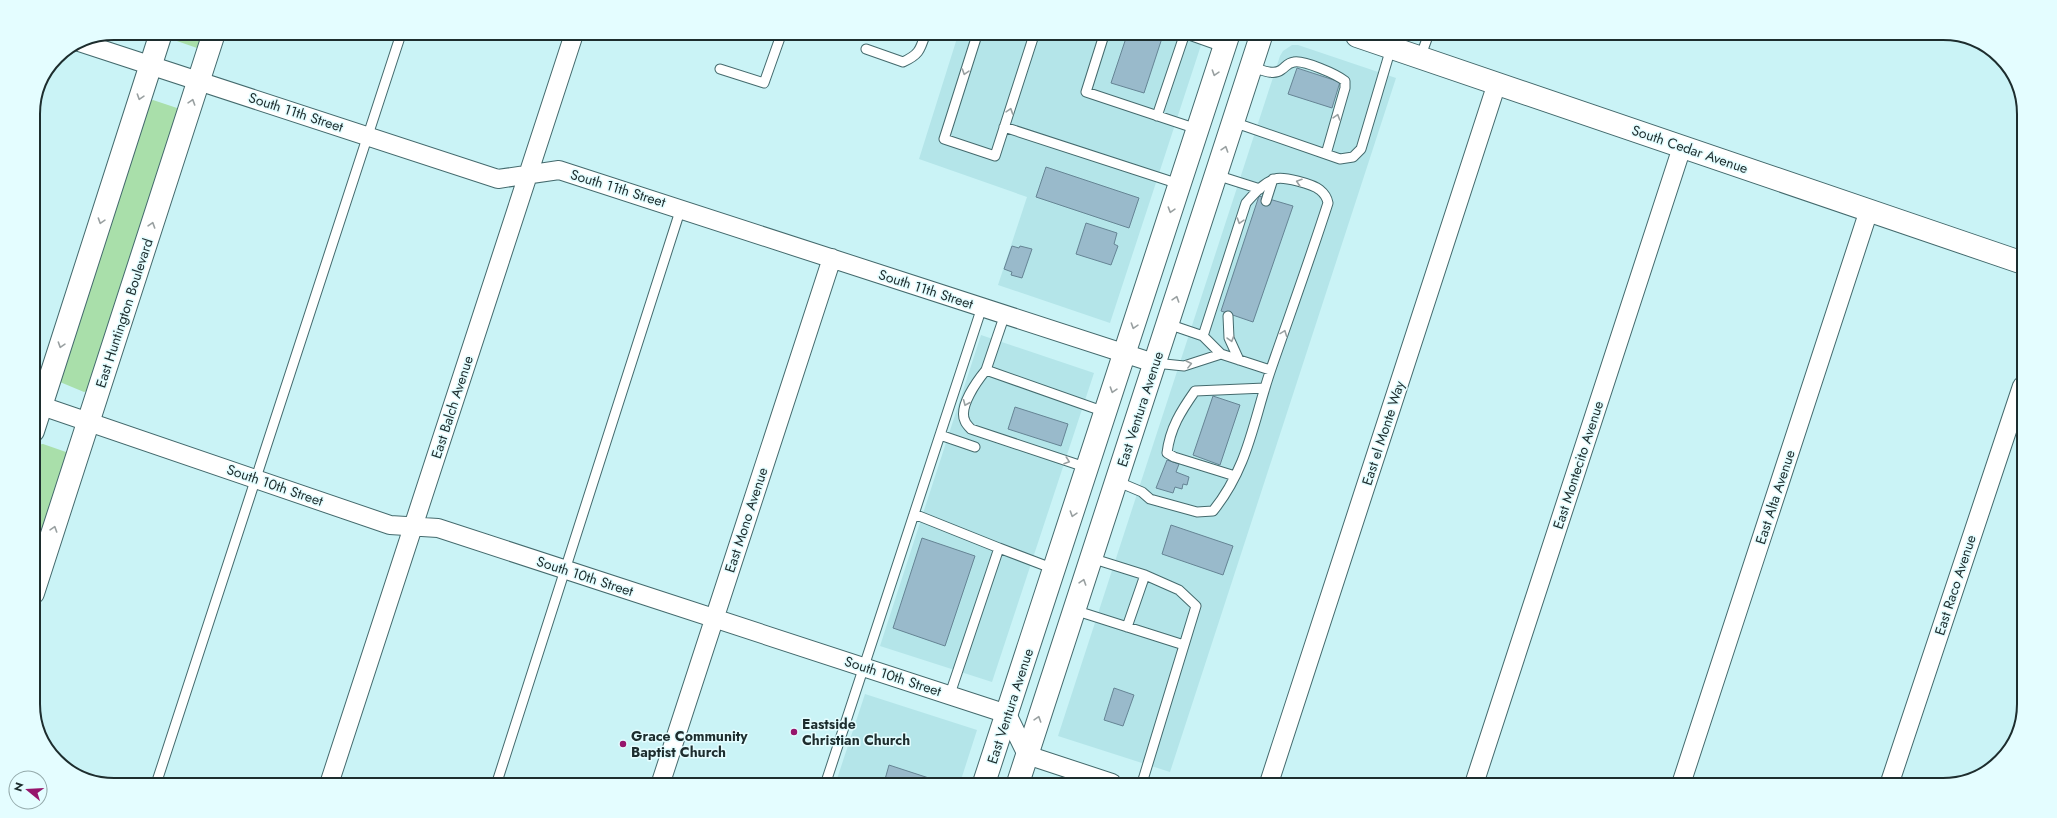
<svg xmlns="http://www.w3.org/2000/svg" width="2057" height="818" font-family="Jost,sans-serif">
	<style>
		.built { fill: #b4e5e9 }
		.green { fill: #a9dfaa }
		.building { fill: #99bacb; stroke: #658494 }
		.lines { fill: none; stroke-linecap: round; stroke-linejoin: round }
		.service-casing { stroke: #446a6d; stroke-width: 11 }
		.minor-casing { stroke: #446a6d; stroke-width: 20 }
		.tertiary-casing { stroke: #446a6d; stroke-width: 24 }
		.secondary-casing { stroke: #446a6d; stroke-width: 24 }
		.service { stroke: #fff; stroke-width: 9 }
		.minor { stroke: #fff; stroke-width: 18 }
		.tertiary { stroke: #fff; stroke-width: 22 }
		.secondary { stroke: #fff; stroke-width: 22 }
		.oneway { stroke: #99a0a1 }
		.poi-dot { fill: #96156c; stroke: #e4fdff; stroke-width: 1.5 }
		.labels { text-anchor: middle; stroke-width: 3; stroke-linejoin: round; paint-order: stroke }
		.street-label { font-size: 14px; fill: #1d2d2e; stroke: #e4fdff }
		.poi-label { font-size: 14px; font-weight: bold; fill: #1d2d2e; stroke: #e4fdff; text-anchor: start }
		.rim { fill: none; stroke: #1d2d2e; stroke-width: 2 }
	</style>
	<rect width="100%" height="100%" fill="#caf3f6"/>
	<path class="built" d="M 958,35 L 1204,36 L 1110,323 L 998,285 L 1027,197 L 919,159 Z
		M 1292,45 L 1298,45 L 1396,78 L 1170,772 L 1058,736 L 1280,56 L 1283,51 Z
		M 981,335 L 1094,373 L 992,682 L 880,646 Z
		M 865,694 L 977,730 L 960,783 L 836,782 Z"/>
	<path class="green" d="M 171,33 L 207,33 L 200,47 L 197,48 L 174,40 Z
		M 153,100 L 177,108 L 179,111 L 87,391 L 84,392 L 60,382 L 150,101 Z
		M 43,444 L 66,452 L 69,457 L 33,567 L 33,454 L 37,445 Z"/>
	<path class="building" d="M 1127,35 L 1163,35 L 1144,93 L 1111,83 Z
		M 1297,68 L 1340,82 L 1332,108 L 1288,94 Z
		M 1046,167 L 1139,198 L 1129,228 L 1036,197 Z
		M 1259,196 L 1293,206 L 1253,322 L 1221,311 Z
		M 1086,223 L 1117,233 L 1114,244 L 1118,246 L 1111,265 L 1076,254 Z
		M 1012,246 L 1019,248 L 1020,246 L 1032,249 L 1022,278 L 1011,275 L 1012,272 L 1004,269 Z
		M 1213,396 L 1240,405 L 1220,465 L 1193,455 Z
		M 1015,407 L 1068,424 L 1061,446 L 1008,429 Z
		M 1167,460 L 1179,464 L 1176,472 L 1189,477 L 1187,485 L 1183,484 L 1182,489 L 1175,487 L 1173,493 L 1156,488 Z
		M 1171,525 L 1233,546 L 1223,575 L 1162,554 Z
		M 922,538 L 975,556 L 945,646 L 893,628 Z
		M 1114,688 L 1134,695 L 1123,726 L 1104,720 Z
		M 889,765 L 941,782 L 941,783 L 884,783 Z"/>
	<g class="lines">
		<defs>
			<path id="service" d="M 977,35 L 944,139 L 995,156 L 1034,35
				M 1104,35 L 1086,92 L 1197,129
				M 1192,36 L 1223,47
				M 866,49 L 903,62 C 918,55 920,51 925,35
				M 1420,58 L 1428,36
				M 1251,67 C 1260,69 1273,76 1281,70 C 1286,67 1287,63 1294,62 C 1304,60 1336,74 1345,81 L 1345,88 L 1326,154
				M 720,69 L 764,83 L 781,35
				M 1157,116 L 1184,36
				M 1233,122 L 1340,159 L 1353,157 L 1361,149 L 1391,48
				M 1004,127 L 1179,184
				M 1216,175 L 1260,189
				M 1266,201 L 1273,179
				M 1005,314 L 986,370 L 1105,412
				M 1228,316 L 1229,338 L 1239,360
				M 1168,324 L 1203,336 L 1221,354 L 1270,370
				M 1155,363 L 1184,366 L 1221,354
				M 986,370 C 977,381 958,407 965,421 C 966,424 969,427 971,429 L 1088,468
				M 940,435 L 975,447
				M 1235,476 L 1174,457 L 1167,453 C 1170,428 1181,411 1195,391 L 1265,388
				M 1116,481 L 1142,492 L 1150,499 L 1197,512 L 1213,511 C 1249,466 1253,421 1271,369 C 1290,314 1310,259 1328,203 C 1327,197 1325,194 1320,190 C 1313,184 1283,176 1275,179 C 1263,183 1254,194 1246,203 L 1203,336
				M 914,514 L 999,548
				M 1091,558 L 1145,575 L 1179,590 L 1196,606 L 1142,783
				M 1074,610 L 1184,645
				M 1127,627 L 1145,575
				M 950,694 L 999,548 L 1054,569
				M 157,781 L 401,34
				M 497,782 L 681,208
				M 826,782 L 982,307"/>
			<path id="minor" d="M 79,42 L 498,179 L 559,170 L 1154,363
				M 33,403 L 390,525 L 438,528 L 1007,714 L 1027,755 L 1112,783
				M 330,781 L 574,34
				M 661,782 L 832,258
				M 1269,783 L 1497,83
				M 1474,784 L 1682,147
				M 1681,784 L 1869,210
				M 1889,785 L 2022,386"/>
			<path id="tertiary" d="M 33,431 L 161,33
				M 33,593 L 214,33"/>
			<path id="secondary" d="M 1357,36 L 2023,263
				M 984,783 L 1228,36
				M 1018,783 L 1261,36"/>
		</defs>
		<use href="#service" class="service-casing"/>
		<use href="#minor" class="minor-casing"/>
		<use href="#tertiary" class="tertiary-casing"/>
		<use href="#secondary" class="secondary-casing"/>
		<use href="#service" class="service"/>
		<use href="#minor" class="minor"/>
		<use href="#tertiary" class="tertiary"/>
		<use href="#secondary" class="secondary"/>
	</g>
	<defs><path id="oneway-chevron" d="M-2-3.5L2.5 0L-2 3.5" fill="none" stroke-width="1.6" stroke-linecap="round" stroke-linejoin="round"/></defs>
	<g class="oneway">
		<use href="#oneway-chevron" transform="translate(965 72) rotate(108)"/>
		<use href="#oneway-chevron" transform="translate(1215 73) rotate(108)"/>
		<use href="#oneway-chevron" transform="translate(140 97) rotate(108)"/>
		<use href="#oneway-chevron" transform="translate(192 102) rotate(-72)"/>
		<use href="#oneway-chevron" transform="translate(1010 111) rotate(-72)"/>
		<use href="#oneway-chevron" transform="translate(1337 117) rotate(-73)"/>
		<use href="#oneway-chevron" transform="translate(1225 149) rotate(-72)"/>
		<use href="#oneway-chevron" transform="translate(1299 182) rotate(-162)"/>
		<use href="#oneway-chevron" transform="translate(1171 210) rotate(107)"/>
		<use href="#oneway-chevron" transform="translate(101 221) rotate(108)"/>
		<use href="#oneway-chevron" transform="translate(1240 221) rotate(108)"/>
		<use href="#oneway-chevron" transform="translate(152 225) rotate(-72)"/>
		<use href="#oneway-chevron" transform="translate(1176 299) rotate(-72)"/>
		<use href="#oneway-chevron" transform="translate(1134 326) rotate(108)"/>
		<use href="#oneway-chevron" transform="translate(1284 333) rotate(-69)"/>
		<use href="#oneway-chevron" transform="translate(1231 339) rotate(74)"/>
		<use href="#oneway-chevron" transform="translate(61 345) rotate(108)"/>
		<use href="#oneway-chevron" transform="translate(1189 364) rotate(-14)"/>
		<use href="#oneway-chevron" transform="translate(1113 390) rotate(108)"/>
		<use href="#oneway-chevron" transform="translate(966 403) rotate(113)"/>
		<use href="#oneway-chevron" transform="translate(1067 461) rotate(19)"/>
		<use href="#oneway-chevron" transform="translate(1073 514) rotate(108)"/>
		<use href="#oneway-chevron" transform="translate(54 529) rotate(-72)"/>
		<use href="#oneway-chevron" transform="translate(1083 582) rotate(-72)"/>
		<use href="#oneway-chevron" transform="translate(1038 719) rotate(-72)"/>
	</g>
	<g class="poi-dot">
		<circle cx="794" cy="732" r="4"/>
		<circle cx="623" cy="744" r="4"/>
	</g>
	<g class="labels">
		<g class="street-label">
			<text transform="translate(296 112) rotate(18)" y="5">South 11th Street</text>
			<text transform="translate(1690 149) rotate(19)" y="5">South Cedar Avenue</text>
			<text transform="translate(618 188) rotate(17)" y="5">South 11th Street</text>
			<text transform="translate(926 289) rotate(18)" y="5">South 11th Street</text>
			<text transform="translate(124 313) rotate(-72)" y="5">East Huntington Boulevard</text>
			<text transform="translate(452 407) rotate(-72)" y="5">East Balch Avenue</text>
			<text transform="translate(1140 409) rotate(-72)" y="5">East Ventura Avenue</text>
			<text transform="translate(1383 433) rotate(-72)" y="5">East el Monte Way</text>
			<text transform="translate(1578 465) rotate(-72)" y="5">East Montecito Avenue</text>
			<text transform="translate(275 485) rotate(19)" y="5">South 10th Street</text>
			<text transform="translate(1775 497) rotate(-72)" y="5">East Alta Avenue</text>
			<text transform="translate(746 520) rotate(-72)" y="5">East Mono Avenue</text>
			<text transform="translate(585 576) rotate(18)" y="5">South 10th Street</text>
			<text transform="translate(1955 585) rotate(-72)" y="5">East Raco Avenue</text>
			<text transform="translate(893 676) rotate(18)" y="5">South 10th Street</text>
			<text transform="translate(1010 706) rotate(-72)" y="5">East Ventura Avenue</text>
		</g>
		<g class="poi-label">
			<text x="802" y="729">Eastside<tspan x="802" dy="16">Christian Church</tspan></text>
			<text x="631" y="741">Grace Community<tspan x="631" dy="16">Baptist Church</tspan></text>
		</g>
	</g>
	<path d="M0 0H2057V818H0ZM114 40H1943A74 74 0 0 1 2017 114V704A74 74 0 0 1 1943 778H114A74 74 0 0 1 40 704V114A74 74 0 0 1 114 40Z" fill="#e4fdff" fill-rule="evenodd"/>
	<path class="rim" d="M114 40H1943A74 74 0 0 1 2017 114V704A74 74 0 0 1 1943 778H114A74 74 0 0 1 40 704V114A74 74 0 0 1 114 40Z"/>
	<g transform="translate(28 790) rotate(288)"><circle r="19" fill="#e4fdff" stroke="#94aaab"/>
	<path d="M0-3L7 15L0 10L-7 15Z" fill="#96156c"/>
	<text y="-6" font-size="11" font-weight="bold" text-anchor="middle" fill="#1d2d2e">N</text>
	</g>
</svg>
